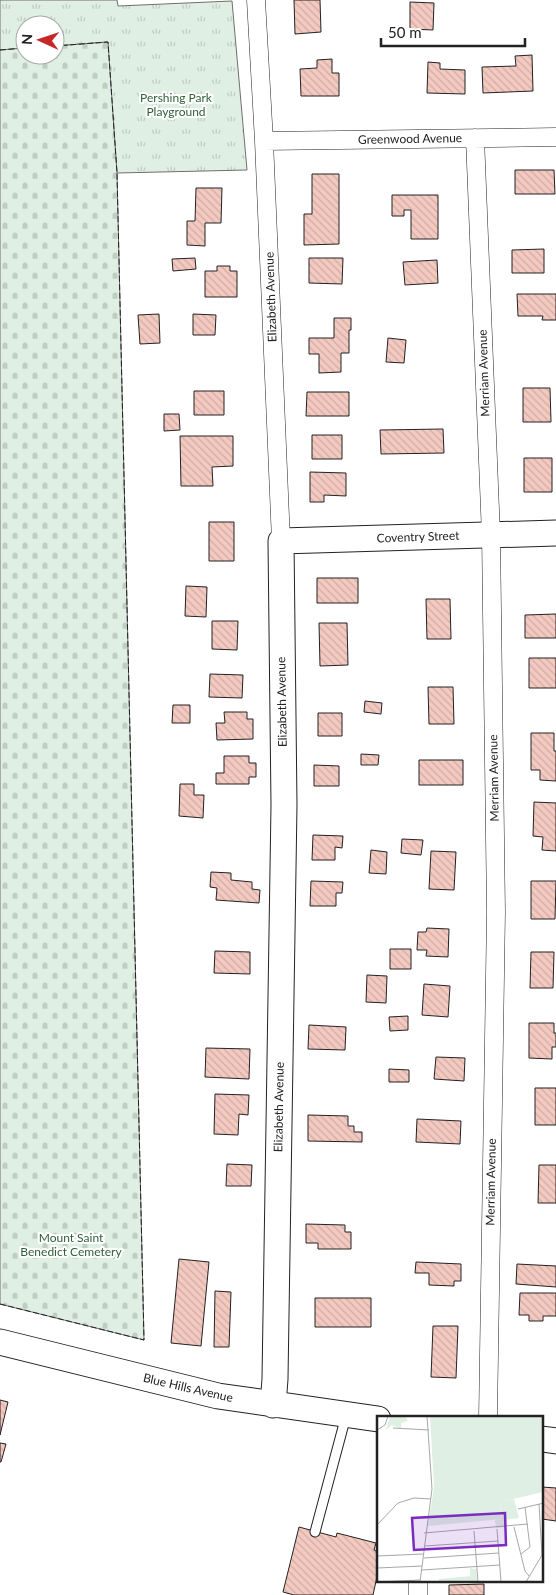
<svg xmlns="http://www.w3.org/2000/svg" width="556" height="1595" font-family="Lato,sans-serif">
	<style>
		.grass { fill: url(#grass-tufts); stroke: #6f6f6f }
		.cemetery { fill: url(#cemetery-stones); stroke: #6f6f6f }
		.building { fill: url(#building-back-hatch); stroke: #222 }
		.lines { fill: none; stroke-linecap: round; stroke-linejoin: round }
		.lane-casing { stroke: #222; stroke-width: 11 }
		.street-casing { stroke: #222; stroke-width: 19 }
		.secondary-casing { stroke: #222; stroke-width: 27 }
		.lane { stroke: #fff; stroke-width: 9 }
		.street { stroke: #fff; stroke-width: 18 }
		.secondary { stroke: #fff; stroke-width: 25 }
		.fence { stroke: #222; stroke-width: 1; stroke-dasharray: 6 2.5; stroke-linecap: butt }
		.labels { text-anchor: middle; stroke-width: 4; stroke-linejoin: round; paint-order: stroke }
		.park-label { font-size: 12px; fill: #2f5e38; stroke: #fff }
		.street-label { font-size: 12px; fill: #222; stroke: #fff }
		.inset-road { fill: none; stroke: #a7a7a7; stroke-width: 1 }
		.view { fill: #7b2cbf; fill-opacity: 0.15; stroke: #7b2cbf; stroke-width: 2.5 }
		.inset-edge { fill: none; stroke: #222; stroke-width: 2.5 }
	</style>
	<defs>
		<pattern id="grass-tufts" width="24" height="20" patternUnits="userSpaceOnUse" patternTransform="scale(1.25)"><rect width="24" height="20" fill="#e0efe3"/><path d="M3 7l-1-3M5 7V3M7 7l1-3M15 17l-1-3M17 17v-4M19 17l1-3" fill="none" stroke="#c0cdc2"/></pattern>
		<pattern id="cemetery-stones" width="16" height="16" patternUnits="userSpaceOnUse" patternTransform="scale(1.25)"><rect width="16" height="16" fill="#e0efe3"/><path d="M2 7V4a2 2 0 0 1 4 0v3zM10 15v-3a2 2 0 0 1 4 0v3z" fill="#c0cdc2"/></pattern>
		<pattern id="building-back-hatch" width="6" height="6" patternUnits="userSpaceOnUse" patternTransform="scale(1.25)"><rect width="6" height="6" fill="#f3c9c0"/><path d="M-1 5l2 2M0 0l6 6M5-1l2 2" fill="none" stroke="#d0aca5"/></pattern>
	</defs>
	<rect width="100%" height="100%" fill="#fff"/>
	<path class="grass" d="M 0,0 L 117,0 L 118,6 L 232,1 L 247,170 L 117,173 L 107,42 L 55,46 L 55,25 L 25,25 L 25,48 L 0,50 Z"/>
	<path class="cemetery" d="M 108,42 L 117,173 L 144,1340 L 0,1304 L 0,50 L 25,48 L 25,55 L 55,55 L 55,46 Z"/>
	<path class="building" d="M 294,0 L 320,0 L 321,32 L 295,34 Z
		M 410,2 L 434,3 L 433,30 L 410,29 Z
		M 532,55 L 533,91 L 483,93 L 482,67 L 516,66 L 515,56 Z
		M 332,59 L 332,73 L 339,73 L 339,96 L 301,96 L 300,69 L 317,68 L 317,60 Z
		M 428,62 L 440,63 L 440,69 L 465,70 L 465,94 L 427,93 Z
		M 515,170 L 554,170 L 555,194 L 515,194 Z
		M 312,174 L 339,174 L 339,244 L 304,245 L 304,214 L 312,214 Z
		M 196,188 L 222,188 L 221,223 L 205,223 L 205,246 L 187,245 L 187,221 L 195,221 Z
		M 392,195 L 438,195 L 438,239 L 411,239 L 411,210 L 404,210 L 404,216 L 392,216 Z
		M 544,249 L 544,273 L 512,273 L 512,250 Z
		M 195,258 L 196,269 L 173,271 L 172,259 Z
		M 309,258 L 343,258 L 342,284 L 309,283 Z
		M 437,260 L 438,283 L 405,285 L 403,262 Z
		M 217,266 L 230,266 L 230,271 L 237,271 L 237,297 L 205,297 L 205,271 L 217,271 Z
		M 517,294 L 556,294 L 556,320 L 542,320 L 543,316 L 518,316 Z
		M 159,314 L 160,343 L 140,344 L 138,315 Z
		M 193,314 L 216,315 L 215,335 L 193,335 Z
		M 334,318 L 351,318 L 351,330 L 349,330 L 349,353 L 341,353 L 341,372 L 319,373 L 319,354 L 309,354 L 309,338 L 334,338 Z
		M 388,338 L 406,340 L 404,363 L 386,362 Z
		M 523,388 L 550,388 L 551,422 L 523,422 Z
		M 194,391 L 224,391 L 224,415 L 194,415 Z
		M 307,392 L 349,392 L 349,416 L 306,416 Z
		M 164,414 L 179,414 L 180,430 L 164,431 Z
		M 443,429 L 444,453 L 381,454 L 380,430 Z
		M 312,435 L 342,435 L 342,459 L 312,459 Z
		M 180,436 L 233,436 L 233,466 L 212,467 L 213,486 L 181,486 Z
		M 524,458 L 552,458 L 552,492 L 524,492 Z
		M 310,472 L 346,473 L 346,496 L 324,495 L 324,502 L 310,502 Z
		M 209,522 L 234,522 L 234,561 L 209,561 Z
		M 317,578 L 358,578 L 358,603 L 317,603 Z
		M 186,586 L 207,587 L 206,617 L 185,616 Z
		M 426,599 L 450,599 L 451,639 L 427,639 Z
		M 556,614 L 556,638 L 525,638 L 525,615 Z
		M 212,621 L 238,621 L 237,650 L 212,649 Z
		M 319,623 L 347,623 L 348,665 L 320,666 Z
		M 529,658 L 556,658 L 556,688 L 529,688 Z
		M 210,674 L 243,675 L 242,698 L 209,697 Z
		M 428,687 L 453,687 L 454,724 L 429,724 Z
		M 365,701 L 382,703 L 381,714 L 364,712 Z
		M 173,705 L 190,705 L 190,723 L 172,723 Z
		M 224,712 L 247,712 L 247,719 L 253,719 L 253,739 L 217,740 L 216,723 L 225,723 Z
		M 318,713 L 342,713 L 342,736 L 318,736 Z
		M 531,733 L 554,733 L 554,751 L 556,751 L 556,781 L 540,780 L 540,770 L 531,770 Z
		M 361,754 L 379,755 L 378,765 L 361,765 Z
		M 224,756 L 249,756 L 249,763 L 256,763 L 256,777 L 249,777 L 249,784 L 216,784 L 216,773 L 224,773 Z
		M 419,760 L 463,760 L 463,785 L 419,785 Z
		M 314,765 L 339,766 L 339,786 L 314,786 Z
		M 180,784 L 194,784 L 194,795 L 204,795 L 203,818 L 179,816 Z
		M 534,802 L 556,803 L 556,851 L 542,850 L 543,837 L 533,836 Z
		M 313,835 L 343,836 L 342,848 L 335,847 L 335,860 L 312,860 Z
		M 402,839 L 423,840 L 421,855 L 401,853 Z
		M 371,850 L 387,852 L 386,874 L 369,873 Z
		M 431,851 L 456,852 L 454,890 L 429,889 Z
		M 211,872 L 231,873 L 231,880 L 252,882 L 252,889 L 260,890 L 259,903 L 216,900 L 217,888 L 210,887 Z
		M 311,881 L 343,882 L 342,893 L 336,893 L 336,906 L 310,906 Z
		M 531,881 L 556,881 L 555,919 L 531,919 Z
		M 427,928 L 449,929 L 448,957 L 426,956 L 427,950 L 417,950 L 418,932 L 426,932 Z
		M 390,949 L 411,949 L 411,969 L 390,969 Z
		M 215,951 L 250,952 L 250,974 L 214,973 Z
		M 531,952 L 554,952 L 553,988 L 530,988 Z
		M 367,975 L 387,976 L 386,1003 L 366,1002 Z
		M 424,984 L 450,986 L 448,1017 L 422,1015 Z
		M 408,1016 L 408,1030 L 390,1031 L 389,1017 Z
		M 529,1023 L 554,1023 L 554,1033 L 556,1033 L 556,1047 L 552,1047 L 552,1059 L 529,1058 Z
		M 309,1025 L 346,1027 L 345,1050 L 308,1049 Z
		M 206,1048 L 250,1049 L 249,1079 L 205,1077 Z
		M 436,1057 L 465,1058 L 464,1081 L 434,1079 Z
		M 389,1069 L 409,1070 L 409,1082 L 389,1082 Z
		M 535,1088 L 556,1088 L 556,1125 L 535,1125 Z
		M 215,1094 L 249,1095 L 248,1115 L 239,1114 L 238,1135 L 214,1134 Z
		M 308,1115 L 348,1116 L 348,1126 L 354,1126 L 354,1132 L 362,1132 L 362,1142 L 308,1141 Z
		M 417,1119 L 461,1121 L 460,1144 L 416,1142 Z
		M 227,1164 L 252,1165 L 251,1186 L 226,1186 Z
		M 539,1165 L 556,1165 L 556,1203 L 538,1203 Z
		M 306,1224 L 345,1225 L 345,1232 L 351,1232 L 351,1249 L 318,1249 L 318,1243 L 306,1243 Z
		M 179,1259 L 209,1262 L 201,1346 L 171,1343 Z
		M 416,1262 L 461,1264 L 461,1281 L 454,1281 L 454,1286 L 429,1285 L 429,1273 L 415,1273 Z
		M 517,1264 L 556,1266 L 556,1287 L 516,1284 Z
		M 215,1291 L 231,1292 L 229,1347 L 214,1347 Z
		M 520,1293 L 556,1293 L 556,1316 L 543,1316 L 543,1321 L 529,1321 L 529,1315 L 519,1315 Z
		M 315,1298 L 371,1298 L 371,1327 L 315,1327 Z
		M 433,1326 L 458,1326 L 456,1378 L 431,1377 Z
		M 0,1400 L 8,1402 L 0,1435 Z
		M 0,1443 L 6,1444 L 1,1462 L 0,1462 Z
		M 542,1487 L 556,1488 L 556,1521 L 542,1519 Z
		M 299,1527 L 336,1537 L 337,1533 L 376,1543 L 374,1550 L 378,1552 L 378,1572 L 373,1595 L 294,1595 L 283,1592 Z
		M 484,1584 L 484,1595 L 449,1595 L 449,1585 Z"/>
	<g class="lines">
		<defs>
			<path id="lane" d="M 315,1532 L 346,1416"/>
			<path id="street" d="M 256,0 L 264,141 L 281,541
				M 475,138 L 491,535 L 496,912 L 488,1418
				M 264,141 L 556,137
				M 418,1595 L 418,1581"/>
			<path id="secondary" d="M 0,1342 L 218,1396 L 378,1419
				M 273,1405 L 275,1379 L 284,805 L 281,541 L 556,533
				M 542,1439 L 556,1441"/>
		</defs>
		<use href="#lane" class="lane-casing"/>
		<use href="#street" class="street-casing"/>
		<use href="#secondary" class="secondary-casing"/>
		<use href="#lane" class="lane"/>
		<use href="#street" class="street"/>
		<use href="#secondary" class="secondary"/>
		<path class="fence" d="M 0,50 L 25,48
			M 0,1304 L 144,1340 L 117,173 L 108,42 L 55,46"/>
	</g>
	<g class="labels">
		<g class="park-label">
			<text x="176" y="102">Pershing Park<tspan x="176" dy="14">Playground</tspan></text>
			<text x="71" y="1242">Mount Saint<tspan x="71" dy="14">Benedict Cemetery</tspan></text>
		</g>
		<g class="street-label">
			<text transform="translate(410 139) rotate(-1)" y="4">Greenwood Avenue</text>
			<text transform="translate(271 297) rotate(-92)" y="4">Elizabeth Avenue</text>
			<text transform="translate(484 373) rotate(-92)" y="4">Merriam Avenue</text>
			<text transform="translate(418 537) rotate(-2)" y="4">Coventry Street</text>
			<text transform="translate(282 702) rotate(-91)" y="4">Elizabeth Avenue</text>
			<text transform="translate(494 778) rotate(-91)" y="4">Merriam Avenue</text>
			<text transform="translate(279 1107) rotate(-89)" y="4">Elizabeth Avenue</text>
			<text transform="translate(491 1182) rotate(-89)" y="4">Merriam Avenue</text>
			<text transform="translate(188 1388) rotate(13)" y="4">Blue Hills Avenue</text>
		</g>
	</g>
	<g transform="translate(377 1416)">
		<rect width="166" height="166" fill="#fff"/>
		<path d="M 137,83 L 142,102 L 128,104 L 128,111 L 119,112 L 118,104 L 125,103 L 123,86 ZM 93,152 L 99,153 L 100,166 L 62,166 L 62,163 L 93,160 Z" fill="#e0efe3"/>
		<path d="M 13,0 L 28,0 L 31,5 L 24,7 L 24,13 L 15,9 L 9,14 Z" fill="#e0efe3"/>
		<path d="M 53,0 L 166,0 L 166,76 L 123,86 L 125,103 L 51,110 L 57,71 Z" fill="#e0efe3"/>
		<path class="inset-road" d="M 16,12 L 52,14M 0,14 L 8,9 L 11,0M 141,93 L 167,87M 0,109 L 21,87 L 37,82 L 54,83M 137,111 L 148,155 L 152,160M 120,113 L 124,166M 97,115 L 101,166M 47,117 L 151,108M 48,130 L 121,125M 144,138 L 153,131 L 148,91M 0,140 L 46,138M 47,142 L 122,137M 0,152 L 45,150M 45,154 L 123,149M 0,166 L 43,164M 43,166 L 55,73 L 50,0M 149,166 L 165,139 L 162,88"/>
		<path class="view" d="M 128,97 L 129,129 L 37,134 L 35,102 Z"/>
		<rect width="166" height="166" class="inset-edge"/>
	</g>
	<g transform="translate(40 40) rotate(273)"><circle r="24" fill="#ffffff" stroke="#a7a7a7"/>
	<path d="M0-4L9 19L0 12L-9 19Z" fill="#c62828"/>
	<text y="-8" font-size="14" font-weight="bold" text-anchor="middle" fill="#222222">N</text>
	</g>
	<path d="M381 38v8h144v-8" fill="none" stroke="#222222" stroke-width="2.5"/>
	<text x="388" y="38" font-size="15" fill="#222222" stroke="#ffffff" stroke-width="4" paint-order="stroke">50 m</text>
</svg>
